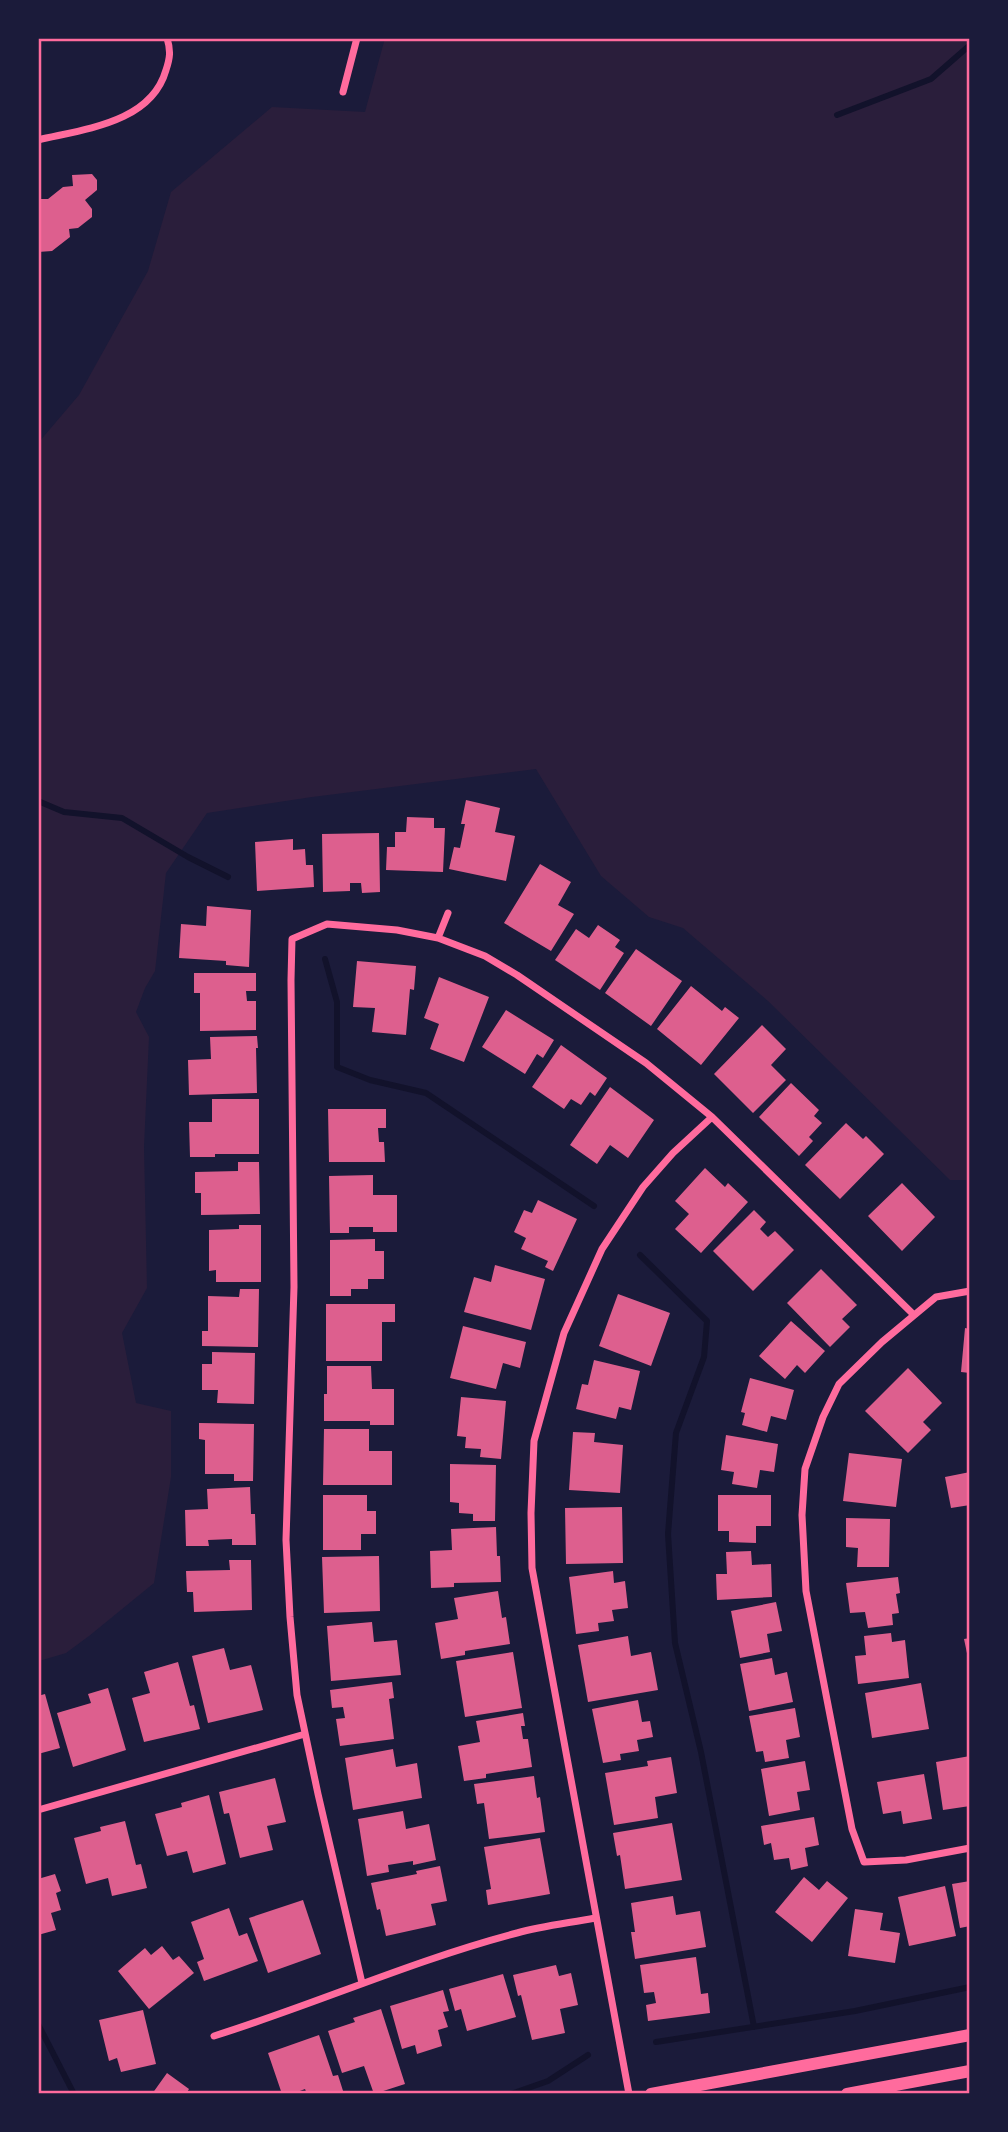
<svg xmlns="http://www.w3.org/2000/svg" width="1008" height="2132" font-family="Literata,serif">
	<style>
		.green { fill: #2a1e3b }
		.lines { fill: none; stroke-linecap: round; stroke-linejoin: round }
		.stream { stroke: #12122b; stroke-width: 6 }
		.building { fill: #dd5f8e }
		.minor { stroke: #ff6b9d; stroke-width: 7 }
		.tertiary { stroke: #ff6b9d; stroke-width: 12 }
		.neatline { fill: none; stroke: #ff6b9d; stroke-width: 2.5 }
	</style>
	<rect width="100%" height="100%" fill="#1b1b3a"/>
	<path class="green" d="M 385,38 L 969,39 L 969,1180 L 950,1180 L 768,1001 L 683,928 L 649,917 L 601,876 L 536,769 L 312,797 L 207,813 L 166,873 L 155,971 L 145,988 L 136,1012 L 149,1037 L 144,1147 L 147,1288 L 122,1333 L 136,1403 L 171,1411 L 171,1477 L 154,1583 L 89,1636 L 66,1653 L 39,1661 L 39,442 L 79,395 L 148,271 L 171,192 L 272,107 L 365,112 Z"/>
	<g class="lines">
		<path class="stream" d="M 837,115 L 931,79 L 970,45
			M 38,801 L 64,812 L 122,818 L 188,857 L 228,877
			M 325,959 L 337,1002 L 337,1067 L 370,1080 L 426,1093 L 594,1206
			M 640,1255 L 707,1321 L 704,1357 L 676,1433 L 668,1534 L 675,1643 L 701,1752 L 754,2027
			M 38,2024 L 74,2094
			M 656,2042 L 855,2011 L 970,1987
			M 511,2094 L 548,2081 L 588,2055"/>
	</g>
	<path class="building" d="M 92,174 L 97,180 L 97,190 L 85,200 L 92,209 L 92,217 L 78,228 L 69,229 L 70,237 L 52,251 L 38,252 L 38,199 L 48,199 L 63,187 L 73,186 L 72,175 Z
		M 466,800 L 500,808 L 495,832 L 515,836 L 506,881 L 449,869 L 454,847 L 460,848 L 465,824 L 461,824 Z
		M 407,817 L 434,818 L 434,828 L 445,828 L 443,872 L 386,870 L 387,847 L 395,847 L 395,832 L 406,832 Z
		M 379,833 L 380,892 L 362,893 L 361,883 L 350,883 L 350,891 L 323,892 L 322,834 Z
		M 293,839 L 293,850 L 305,849 L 306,865 L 313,865 L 314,887 L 257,891 L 255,842 Z
		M 540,864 L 571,882 L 558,905 L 574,914 L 551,951 L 504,923 Z
		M 207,906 L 251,910 L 249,967 L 226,965 L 226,961 L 179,958 L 181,924 L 206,926 Z
		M 598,925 L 620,940 L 615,947 L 624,953 L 600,990 L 555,960 L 576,929 L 589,938 Z
		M 636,949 L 682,981 L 651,1026 L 605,993 Z
		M 357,961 L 416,966 L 414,990 L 410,989 L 406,1035 L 372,1032 L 375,1008 L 353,1007 Z
		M 194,973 L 256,973 L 256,991 L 246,991 L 247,1001 L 256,1001 L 256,1030 L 200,1031 L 200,993 L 194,993 Z
		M 439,977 L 489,997 L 464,1062 L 430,1049 L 439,1024 L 424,1018 Z
		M 691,986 L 722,1011 L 725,1007 L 739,1018 L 701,1065 L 657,1029 Z
		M 506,1010 L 554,1040 L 543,1058 L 537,1054 L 525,1074 L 482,1047 Z
		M 762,1025 L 786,1049 L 771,1065 L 786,1080 L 753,1113 L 714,1074 Z
		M 257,1036 L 258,1048 L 256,1048 L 257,1093 L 189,1095 L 188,1060 L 211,1059 L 210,1037 Z
		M 561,1045 L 607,1078 L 595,1096 L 590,1092 L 581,1105 L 571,1099 L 564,1109 L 532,1087 Z
		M 791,1083 L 819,1110 L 814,1116 L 822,1123 L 809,1137 L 813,1141 L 799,1156 L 759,1117 Z
		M 610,1087 L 654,1120 L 628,1158 L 610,1145 L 597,1164 L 570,1145 Z
		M 212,1099 L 259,1099 L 259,1154 L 215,1154 L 215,1157 L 190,1157 L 189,1122 L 212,1122 Z
		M 328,1109 L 386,1109 L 386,1128 L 378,1128 L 379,1142 L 384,1142 L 385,1162 L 329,1162 Z
		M 846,1123 L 863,1139 L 866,1136 L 884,1154 L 840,1199 L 805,1165 Z
		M 238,1162 L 259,1162 L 260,1214 L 201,1215 L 201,1193 L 195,1193 L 195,1172 L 238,1171 Z
		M 705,1168 L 725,1187 L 728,1183 L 748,1202 L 701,1253 L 675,1229 L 689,1214 L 675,1201 Z
		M 373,1175 L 373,1195 L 397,1195 L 397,1232 L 373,1232 L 373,1227 L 349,1227 L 349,1233 L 330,1233 L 329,1176 Z
		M 902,1183 L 935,1217 L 902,1251 L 868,1216 Z
		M 538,1200 L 577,1219 L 553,1271 L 545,1267 L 548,1261 L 521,1249 L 526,1238 L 514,1232 L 524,1210 L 532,1213 Z
		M 754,1210 L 766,1222 L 760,1229 L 768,1237 L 775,1231 L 794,1250 L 753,1291 L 713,1251 Z
		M 239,1225 L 261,1225 L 261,1282 L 216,1282 L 216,1270 L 209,1271 L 209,1230 L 239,1229 Z
		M 375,1239 L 375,1251 L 384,1251 L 384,1279 L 368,1279 L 368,1289 L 351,1289 L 351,1296 L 330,1296 L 330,1240 Z
		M 495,1265 L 545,1279 L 531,1330 L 464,1312 L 474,1277 L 491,1282 Z
		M 821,1269 L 857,1305 L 842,1319 L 850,1327 L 830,1347 L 787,1303 Z
		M 240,1289 L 259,1289 L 258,1347 L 202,1346 L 202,1331 L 208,1331 L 208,1296 L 239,1297 Z
		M 618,1294 L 670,1313 L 651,1366 L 599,1346 Z
		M 326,1304 L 395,1304 L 395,1322 L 382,1322 L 382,1361 L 326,1361 Z
		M 791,1321 L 825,1351 L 805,1373 L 797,1365 L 785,1379 L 759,1356 Z
		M 463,1326 L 526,1342 L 520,1368 L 503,1363 L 496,1389 L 450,1378 Z
		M 965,1328 L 970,1329 L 970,1373 L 961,1372 Z
		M 212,1352 L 255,1353 L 254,1404 L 217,1403 L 218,1390 L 202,1390 L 202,1364 L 212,1364 Z
		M 594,1360 L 640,1371 L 631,1410 L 619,1407 L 616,1419 L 576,1409 L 582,1384 L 588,1385 Z
		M 327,1366 L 371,1366 L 372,1389 L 394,1389 L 394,1425 L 370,1425 L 370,1421 L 324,1421 L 324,1394 L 327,1394 Z
		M 908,1368 L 942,1403 L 923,1422 L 931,1430 L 908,1453 L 865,1411 Z
		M 750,1378 L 794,1390 L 786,1420 L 771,1416 L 767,1432 L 742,1425 L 745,1413 L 741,1412 Z
		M 461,1397 L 506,1401 L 501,1459 L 480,1457 L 481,1449 L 465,1448 L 466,1437 L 457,1436 Z
		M 199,1423 L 254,1424 L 253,1481 L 234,1481 L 234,1474 L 205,1474 L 205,1440 L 199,1439 Z
		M 324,1429 L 369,1429 L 369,1451 L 392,1451 L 392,1485 L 323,1485 Z
		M 573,1432 L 595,1433 L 594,1442 L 623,1445 L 620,1493 L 569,1490 Z
		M 726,1435 L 778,1444 L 774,1472 L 760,1470 L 757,1488 L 732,1484 L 734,1472 L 721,1470 Z
		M 849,1453 L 902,1459 L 896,1507 L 843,1501 Z
		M 450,1464 L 496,1465 L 495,1521 L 473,1521 L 473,1514 L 459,1513 L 459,1503 L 450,1502 Z
		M 970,1472 L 970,1505 L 951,1508 L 945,1477 Z
		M 250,1487 L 251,1514 L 255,1514 L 256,1545 L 232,1545 L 232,1539 L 208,1540 L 209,1546 L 186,1546 L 185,1510 L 208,1509 L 207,1489 Z
		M 323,1495 L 367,1495 L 367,1511 L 376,1511 L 376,1534 L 361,1534 L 361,1550 L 323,1550 Z
		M 718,1495 L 771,1495 L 771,1526 L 756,1526 L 756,1543 L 729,1542 L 729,1531 L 718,1531 Z
		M 622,1507 L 623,1563 L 566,1564 L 565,1508 Z
		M 846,1518 L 890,1519 L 889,1567 L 857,1567 L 858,1548 L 846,1547 Z
		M 496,1527 L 497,1556 L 500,1556 L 501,1582 L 454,1583 L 454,1587 L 431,1588 L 430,1551 L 452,1550 L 451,1529 Z
		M 751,1551 L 752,1565 L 771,1564 L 772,1597 L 717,1600 L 716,1574 L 727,1574 L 726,1552 Z
		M 379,1556 L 380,1611 L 324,1613 L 322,1557 Z
		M 229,1560 L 251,1560 L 252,1610 L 194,1612 L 193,1592 L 187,1592 L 186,1571 L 230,1570 Z
		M 613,1571 L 614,1583 L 625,1581 L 628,1608 L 612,1610 L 614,1621 L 598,1623 L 599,1631 L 576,1634 L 569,1577 Z
		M 898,1577 L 900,1593 L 896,1594 L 899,1613 L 892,1614 L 893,1625 L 868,1628 L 865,1612 L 850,1613 L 846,1583 Z
		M 498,1591 L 502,1618 L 506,1617 L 510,1644 L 465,1651 L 465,1655 L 441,1659 L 435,1623 L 458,1619 L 454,1598 Z
		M 776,1602 L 782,1631 L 767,1634 L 770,1652 L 740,1658 L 731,1611 Z
		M 372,1622 L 374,1642 L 397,1640 L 401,1675 L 331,1681 L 327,1626 Z
		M 891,1633 L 892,1642 L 905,1640 L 909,1678 L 858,1684 L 855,1656 L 866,1655 L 864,1636 Z
		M 628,1636 L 631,1656 L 651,1652 L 658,1690 L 588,1702 L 578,1645 Z
		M 970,1638 L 970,1658 L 968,1658 L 964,1639 Z
		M 224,1648 L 230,1670 L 251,1665 L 263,1710 L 208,1723 L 192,1656 Z
		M 513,1652 L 522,1708 L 465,1717 L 456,1661 Z
		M 772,1658 L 775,1675 L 787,1672 L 793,1702 L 749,1711 L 740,1664 Z
		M 178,1662 L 190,1706 L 194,1705 L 200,1729 L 144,1742 L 132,1698 L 150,1693 L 144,1672 Z
		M 392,1682 L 394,1698 L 389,1699 L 394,1739 L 340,1746 L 336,1719 L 345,1718 L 343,1707 L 332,1708 L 330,1690 Z
		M 921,1683 L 929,1729 L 872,1738 L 865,1693 Z
		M 108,1688 L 126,1750 L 73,1767 L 57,1713 L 91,1703 L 88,1694 Z
		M 45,1694 L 60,1748 L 38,1754 L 38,1696 Z
		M 638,1700 L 642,1722 L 650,1721 L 653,1737 L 637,1740 L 639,1751 L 620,1754 L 621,1760 L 603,1763 L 592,1709 Z
		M 795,1708 L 800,1737 L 786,1740 L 789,1758 L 765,1762 L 763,1751 L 756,1752 L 749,1716 Z
		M 523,1713 L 525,1726 L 521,1726 L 523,1739 L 528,1739 L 532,1767 L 486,1774 L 486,1778 L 464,1781 L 458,1746 L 480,1742 L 476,1721 Z
		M 393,1749 L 396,1767 L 417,1763 L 422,1798 L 353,1810 L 345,1758 Z
		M 970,1756 L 970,1806 L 943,1810 L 936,1762 Z
		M 671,1757 L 677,1793 L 655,1797 L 658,1818 L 614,1825 L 605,1773 L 648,1766 L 647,1761 Z
		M 805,1761 L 810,1790 L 797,1792 L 800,1810 L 769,1816 L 761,1769 Z
		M 924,1774 L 932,1819 L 903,1824 L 901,1811 L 883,1814 L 877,1782 Z
		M 534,1776 L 537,1798 L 540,1797 L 545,1832 L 489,1839 L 484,1803 L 477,1804 L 474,1784 Z
		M 275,1778 L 286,1822 L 267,1826 L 273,1850 L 240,1858 L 229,1813 L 224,1814 L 219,1792 Z
		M 209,1795 L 226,1864 L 193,1873 L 187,1851 L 167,1856 L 155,1814 L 182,1807 L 181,1803 Z
		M 403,1811 L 406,1829 L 429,1824 L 436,1860 L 413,1865 L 413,1861 L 388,1865 L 389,1872 L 367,1876 L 358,1819 Z
		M 814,1817 L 819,1845 L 805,1848 L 808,1866 L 791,1870 L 789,1858 L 774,1860 L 771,1843 L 764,1845 L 761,1826 Z
		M 125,1821 L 136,1865 L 141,1864 L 147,1888 L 112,1896 L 108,1878 L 86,1884 L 74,1838 L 101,1831 L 100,1827 Z
		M 672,1823 L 682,1880 L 625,1889 L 620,1855 L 617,1856 L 613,1833 Z
		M 540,1838 L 550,1894 L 488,1905 L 486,1890 L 491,1889 L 484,1847 Z
		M 440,1866 L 447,1901 L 431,1904 L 436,1925 L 386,1936 L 380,1909 L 377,1910 L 371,1883 L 417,1874 L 416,1871 Z
		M 55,1874 L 61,1891 L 56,1893 L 61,1910 L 51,1913 L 56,1930 L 38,1935 L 38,1879 Z
		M 804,1877 L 819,1890 L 827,1881 L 848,1898 L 812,1942 L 775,1912 Z
		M 970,1881 L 970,1926 L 960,1928 L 952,1884 Z
		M 945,1886 L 956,1936 L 909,1946 L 898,1897 Z
		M 673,1896 L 676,1915 L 700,1911 L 706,1947 L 635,1959 L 631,1932 L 635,1932 L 631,1903 Z
		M 303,1900 L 321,1954 L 268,1973 L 249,1918 Z
		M 229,1908 L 239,1936 L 247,1933 L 258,1961 L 204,1981 L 197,1962 L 204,1959 L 191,1922 Z
		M 855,1909 L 883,1913 L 880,1930 L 900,1933 L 895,1963 L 848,1956 Z
		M 162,1946 L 173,1960 L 179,1956 L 194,1973 L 149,2009 L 118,1971 L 145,1948 L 151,1955 Z
		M 696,1957 L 701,1994 L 708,1993 L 710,2013 L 648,2021 L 646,2005 L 656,2003 L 654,1992 L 644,1993 L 640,1965 Z
		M 556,1965 L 559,1976 L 571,1973 L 578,2005 L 560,2009 L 565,2033 L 532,2040 L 521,1995 L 518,1996 L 513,1975 Z
		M 503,1974 L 516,2017 L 467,2031 L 461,2009 L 455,2011 L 449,1989 Z
		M 443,1990 L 449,2011 L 443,2012 L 448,2027 L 438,2030 L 442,2046 L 417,2054 L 415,2045 L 402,2049 L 390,2006 Z
		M 381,2009 L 405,2084 L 374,2094 L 364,2066 L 342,2073 L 328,2031 L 355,2022 L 353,2018 Z
		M 143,2010 L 156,2064 L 121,2072 L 117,2058 L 109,2061 L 99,2020 Z
		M 319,2035 L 333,2076 L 338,2075 L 344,2094 L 307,2094 L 305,2089 L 292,2094 L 282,2094 L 268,2053 Z
		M 167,2073 L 189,2089 L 186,2094 L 152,2094 Z"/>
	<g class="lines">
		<path class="minor" d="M 343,92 L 357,38
			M 38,140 C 84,129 151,123 166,70 C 170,58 171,51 167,38
			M 438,938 L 448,913
			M 970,1291 L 936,1297 L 882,1342 L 839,1384 L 823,1417 L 805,1469 L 802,1515 L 806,1591 L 852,1829 L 864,1862 L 906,1860 L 970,1848
			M 38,1810 L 305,1734
			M 362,1983 L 318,1794 L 297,1695 L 290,1617 L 286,1540 L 294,1287 L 291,980 L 292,939 L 327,924 L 397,930 L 438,938 L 485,956 L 517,975 L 646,1063 L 712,1117 L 914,1315
			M 214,2036 C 316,2004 414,1960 517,1933 C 542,1926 569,1923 595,1918
			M 629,2094 L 532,1568 L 531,1513 L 534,1441 L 564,1333 L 602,1249 L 643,1187 L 673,1153 L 712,1117"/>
		<path class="tertiary" d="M 651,2094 L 970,2035
			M 847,2094 L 970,2071"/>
	</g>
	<rect width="1008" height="2132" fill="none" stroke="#1b1b3a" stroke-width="80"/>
	<rect x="40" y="40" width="928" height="2052" class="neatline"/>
</svg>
